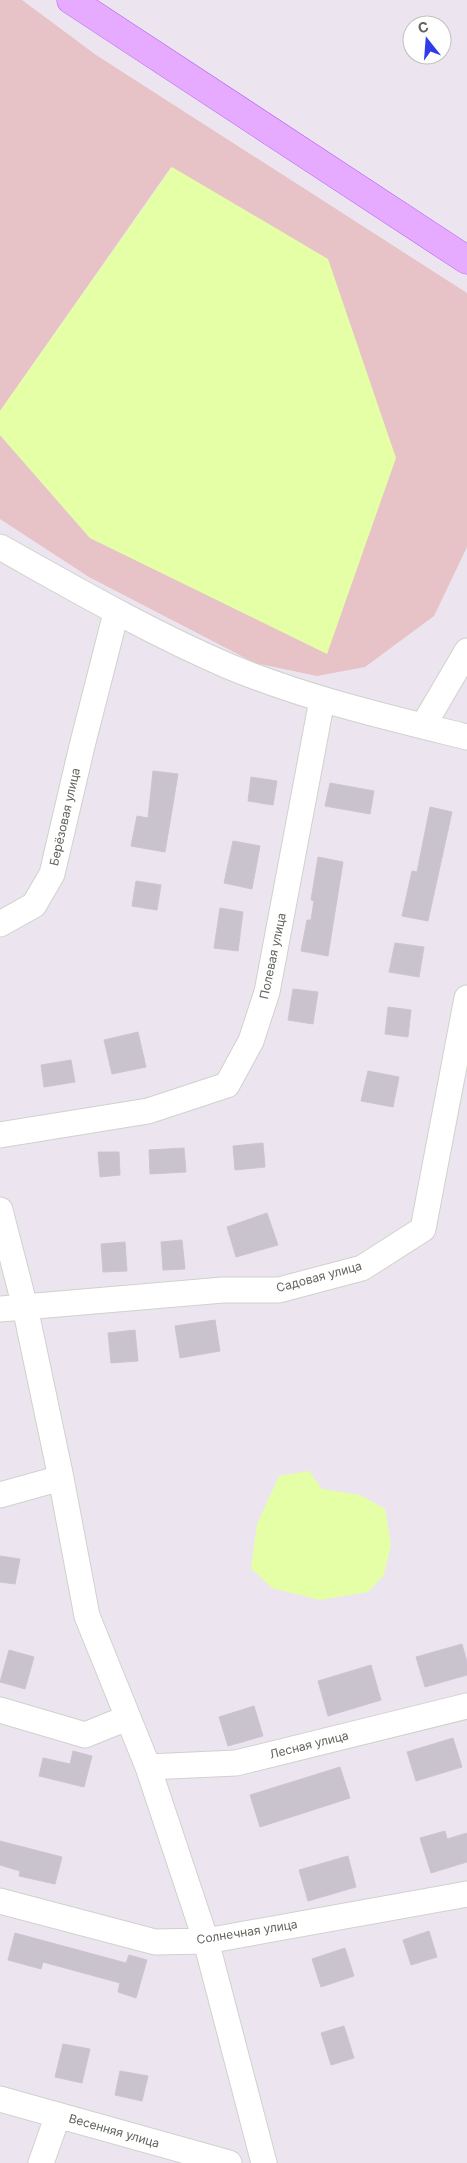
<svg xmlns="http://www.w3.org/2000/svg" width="467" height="2163" font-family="Inter,sans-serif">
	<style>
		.green { fill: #e7c2c7 }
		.water { fill: #e5ffa6 }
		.building { fill: #c8c3cd; stroke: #cdc4d4 }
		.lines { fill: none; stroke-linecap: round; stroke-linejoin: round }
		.minor-casing { stroke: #cfd2cc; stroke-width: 27 }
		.major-casing { stroke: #b35cf2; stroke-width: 29 }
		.minor { stroke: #fff; stroke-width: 25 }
		.major { stroke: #e6abff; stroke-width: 28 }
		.labels { text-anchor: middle; stroke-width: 4.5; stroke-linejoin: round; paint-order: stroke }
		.street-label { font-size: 12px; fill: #62665d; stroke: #fff }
	</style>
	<rect width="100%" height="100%" fill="#ece5ef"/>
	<path class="green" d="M 0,0 L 22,0 L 96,55 L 467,293 L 467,547 L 434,616 L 365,667 L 317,676 L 255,663 L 89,577 L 0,519 L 0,435 L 90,538 L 328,653 L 171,167 L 0,411 Z"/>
	<path class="water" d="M 172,167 L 328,259 L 396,458 L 327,654 L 90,538 L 0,435 L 0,411 Z
		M 309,1471 L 322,1489 L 360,1495 L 385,1509 L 391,1544 L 384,1575 L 368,1592 L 320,1600 L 272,1588 L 251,1568 L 257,1524 L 279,1476 Z"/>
	<path class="building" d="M 153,771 L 178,774 L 165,852 L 131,846 L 137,816 L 148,818 Z
		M 251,777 L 277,781 L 273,805 L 248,801 Z
		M 330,783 L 374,791 L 370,814 L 325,806 Z
		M 430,807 L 452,812 L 428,921 L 402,916 L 412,871 L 417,872 Z
		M 233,841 L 260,846 L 252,889 L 224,883 Z
		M 318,857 L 343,862 L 328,956 L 301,951 L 307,920 L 311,920 L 314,901 L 311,900 Z
		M 136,881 L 161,885 L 157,910 L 132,906 Z
		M 220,908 L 243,912 L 238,951 L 214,948 Z
		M 395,943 L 424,947 L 419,977 L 389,972 Z
		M 293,989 L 318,992 L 313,1024 L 288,1020 Z
		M 388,1007 L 411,1010 L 408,1037 L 385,1034 Z
		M 138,1032 L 146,1067 L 112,1074 L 104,1040 Z
		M 71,1060 L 75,1082 L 44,1087 L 41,1065 Z
		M 368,1071 L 399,1077 L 393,1107 L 361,1101 Z
		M 263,1143 L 265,1167 L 235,1170 L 233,1146 Z
		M 184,1148 L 186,1172 L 150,1174 L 149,1150 Z
		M 98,1152 L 119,1152 L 120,1175 L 100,1177 Z
		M 267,1213 L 278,1245 L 236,1257 L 227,1227 Z
		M 182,1240 L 185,1269 L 163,1270 L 161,1242 Z
		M 125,1242 L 127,1271 L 103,1272 L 101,1244 Z
		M 215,1320 L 220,1351 L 180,1358 L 175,1326 Z
		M 135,1330 L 138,1361 L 111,1363 L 108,1333 Z
		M 0,1556 L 20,1559 L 15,1584 L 0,1582 Z
		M 462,1644 L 467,1662 L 467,1675 L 425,1687 L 416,1657 Z
		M 9,1650 L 34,1657 L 25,1689 L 0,1682 Z
		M 371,1665 L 381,1700 L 328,1716 L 318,1681 Z
		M 254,1706 L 263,1736 L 228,1746 L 219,1717 Z
		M 453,1738 L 462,1767 L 416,1781 L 407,1752 Z
		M 73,1751 L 92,1756 L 84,1787 L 39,1776 L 43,1758 L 70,1764 Z
		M 340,1767 L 350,1798 L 260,1827 L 250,1795 Z
		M 445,1831 L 447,1839 L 467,1833 L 467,1862 L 431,1873 L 420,1838 Z
		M 0,1841 L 62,1857 L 55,1884 L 19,1876 L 20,1871 L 0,1865 Z
		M 348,1856 L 356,1887 L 308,1901 L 299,1870 Z
		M 429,1931 L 437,1957 L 411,1965 L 403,1940 Z
		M 15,1933 L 126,1963 L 129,1955 L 147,1960 L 136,1998 L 118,1992 L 120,1983 L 43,1962 L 41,1969 L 8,1960 Z
		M 345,1948 L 354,1976 L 321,1987 L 312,1959 Z
		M 344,2026 L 354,2058 L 331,2065 L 321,2033 Z
		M 63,2044 L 90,2049 L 82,2083 L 55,2077 Z
		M 120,2071 L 148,2076 L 142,2101 L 115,2095 Z"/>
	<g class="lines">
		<defs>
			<path id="minor" d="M 0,547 C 75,589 149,632 228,666 C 305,698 386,717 467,737
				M 423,726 L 467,651
				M 0,924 L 34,905 L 52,874 L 82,746 L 116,613
				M 0,1135 L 148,1111 L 227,1085 L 251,1041 L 267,992 L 322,700
				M 0,1210 L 25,1307 L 61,1478 L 87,1616 L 148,1767 L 206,1941 L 264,2163
				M 0,1309 L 223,1290 L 279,1290 L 362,1268 L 423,1229 L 467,998
				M 0,1495 L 61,1478
				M 0,1710 L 85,1735 L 127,1718
				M 148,1767 L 236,1763 L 467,1706
				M 0,1901 L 155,1942 L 206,1941 L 467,1894
				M 0,2099 L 229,2163
				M 41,2163 L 58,2115"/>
			<path id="major" d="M 71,0 L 467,260"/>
		</defs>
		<use href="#minor" class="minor-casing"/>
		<use href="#major" class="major-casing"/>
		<use href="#minor" class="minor"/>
		<use href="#major" class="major"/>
	</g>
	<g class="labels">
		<g class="street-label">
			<text transform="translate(65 817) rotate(-77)" y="4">Берёзовая улица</text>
			<text transform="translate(273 956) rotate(-78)" y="4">Полевая улица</text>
			<text transform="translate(319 1277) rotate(-15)" y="4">Садовая улица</text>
			<text transform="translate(309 1745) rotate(-14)" y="4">Лесная улица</text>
			<text transform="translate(247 1932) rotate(-9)" y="4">Солнечная улица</text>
			<text transform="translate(114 2131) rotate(16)" y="4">Весенняя улица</text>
		</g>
	</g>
	<g transform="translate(427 40) rotate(343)"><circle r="24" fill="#ffffff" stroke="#c0c2be"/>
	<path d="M0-4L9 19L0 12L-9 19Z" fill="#303cea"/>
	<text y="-8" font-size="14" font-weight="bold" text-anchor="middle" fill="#62665d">С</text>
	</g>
</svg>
